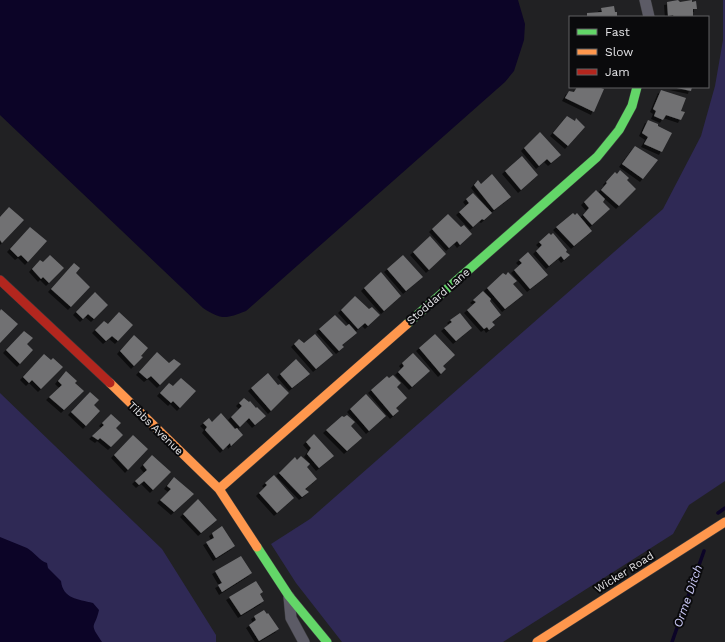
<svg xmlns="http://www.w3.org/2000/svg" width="725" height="642" font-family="'Work Sans',sans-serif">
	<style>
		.green { fill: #2f2955 }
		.water { fill: #0c0427 }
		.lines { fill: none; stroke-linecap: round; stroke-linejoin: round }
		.stream { stroke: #0c0427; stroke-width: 3.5 }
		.building { fill: #717173; filter: url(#shadow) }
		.street-casing { stroke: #3c3c3e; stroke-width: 12 }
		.fast-casing { stroke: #3c3c3e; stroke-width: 10 }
		.slow-casing { stroke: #3c3c3e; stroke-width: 10 }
		.jam-casing { stroke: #3c3c3e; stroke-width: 10 }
		.street { stroke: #5c5b66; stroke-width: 11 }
		.fast { stroke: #63d668; stroke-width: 9 }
		.slow { stroke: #ff974d; stroke-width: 9 }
		.jam { stroke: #b3261e; stroke-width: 9 }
		.labels { text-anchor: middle; stroke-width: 4; stroke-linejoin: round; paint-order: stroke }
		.street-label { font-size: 11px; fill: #e3e3e6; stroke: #0a0a0c }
		.water-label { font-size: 12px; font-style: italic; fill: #cbc9f7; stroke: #0a0a0c }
	</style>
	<defs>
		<filter id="shadow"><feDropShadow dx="-3" dy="3" stdDeviation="0" flood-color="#0009"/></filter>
	</defs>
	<rect width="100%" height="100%" fill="#212123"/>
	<path class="green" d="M 723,0 L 725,0 L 725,481 L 689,505 L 673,534 L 503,642 L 342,642 L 296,583 L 271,544 L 310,519 L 663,209 L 701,136 L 715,86 L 723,40 Z
		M 0,393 L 162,549 L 216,635 L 216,642 L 0,642 Z"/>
	<path class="water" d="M 0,0 L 518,0 L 525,24 L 524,40 L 514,71 L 505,82 L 246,311 C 226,319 221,320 203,308 L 0,115 Z
		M 0,537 C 9,541 18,544 27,548 C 34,552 40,561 47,563 L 48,568 L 61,581 C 63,599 78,599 93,603 L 99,610 C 95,629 88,622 102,642 L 0,642 Z"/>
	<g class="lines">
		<path class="stream" d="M 718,513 L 725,508
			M 672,642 L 704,551"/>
	</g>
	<path class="building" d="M 678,0 L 680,2 L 692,0 L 692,2 L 696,1 L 697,9 L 693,9 L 693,17 L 674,17 L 673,15 L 668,16 L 667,2 Z
		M 614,6 L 615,12 L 617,12 L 617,17 L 587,17 L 587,13 L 602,12 L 601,8 Z
		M 577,87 L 598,87 L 604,89 L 594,112 L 565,98 L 569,91 L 574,92 Z
		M 672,87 L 692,87 L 691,91 Z
		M 661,90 L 686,98 L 681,111 L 685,112 L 681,120 L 666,115 L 663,120 L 654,116 L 656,111 L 653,109 Z
		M 567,116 L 575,121 L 576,118 L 585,127 L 568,146 L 553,133 Z
		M 648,120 L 658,124 L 658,126 L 672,133 L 662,152 L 644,144 L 648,137 L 642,133 Z
		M 540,132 L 561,155 L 551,163 L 547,159 L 539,166 L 524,148 Z
		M 635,146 L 658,160 L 643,179 L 622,164 Z
		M 522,156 L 538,175 L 521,190 L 505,171 Z
		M 620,170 L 629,178 L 627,180 L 636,189 L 619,206 L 601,190 L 607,183 L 606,182 L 615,172 L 617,174 Z
		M 492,174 L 511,197 L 494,210 L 474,185 L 478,180 L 481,184 Z
		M 596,190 L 605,199 L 603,202 L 610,209 L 592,225 L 583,215 L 589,208 L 584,202 Z
		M 473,193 L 492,213 L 484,220 L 482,219 L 473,227 L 459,212 L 469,203 L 466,199 Z
		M 9,207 L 24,220 L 2,243 L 0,240 L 0,217 Z
		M 573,213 L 575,215 L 577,213 L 592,231 L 574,246 L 556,227 Z
		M 448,214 L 461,227 L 464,225 L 472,234 L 460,245 L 457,241 L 449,248 L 432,229 Z
		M 30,227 L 47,241 L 28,262 L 21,255 L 18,257 L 10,249 Z
		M 549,233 L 551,235 L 553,233 L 567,250 L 566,252 L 570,255 L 564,260 L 561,256 L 549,266 L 536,251 L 542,245 L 539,242 Z
		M 430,236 L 446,254 L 429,270 L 413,252 Z
		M 528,252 L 548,275 L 530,289 L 514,270 L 522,263 L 519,260 Z
		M 50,255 L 64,268 L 49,283 L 43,277 L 41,279 L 32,269 L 40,260 L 43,262 Z
		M 403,255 L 423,277 L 406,291 L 387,269 Z
		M 74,263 L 80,268 L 76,273 L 90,287 L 71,307 L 51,289 Z
		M 381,272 L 401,296 L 384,311 L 364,288 Z
		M 508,272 L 517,281 L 513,284 L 523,295 L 505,309 L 487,288 L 503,273 L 506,275 Z
		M 483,291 L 491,299 L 490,301 L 501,315 L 492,322 L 495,325 L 489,330 L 487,327 L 484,329 L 467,310 L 476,302 L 473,300 Z
		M 95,292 L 108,305 L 94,319 L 88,314 L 83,319 L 76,312 Z
		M 355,296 L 369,309 L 372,307 L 380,315 L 368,326 L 365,323 L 358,329 L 341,310 Z
		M 1,309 L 18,324 L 0,343 L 0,311 Z
		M 119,312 L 133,325 L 118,341 L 112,336 L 106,341 L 95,330 L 104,321 L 108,324 Z
		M 460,313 L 472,328 L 456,341 L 444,328 L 452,322 L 450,320 Z
		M 335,315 L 346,326 L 349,324 L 357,333 L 342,345 L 344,347 L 339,351 L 319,329 Z
		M 24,331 L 33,338 L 27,344 L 33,350 L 20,364 L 6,350 Z
		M 315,334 L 333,355 L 316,369 L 294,344 L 299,339 L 304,343 Z
		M 435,334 L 455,355 L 443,366 L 446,369 L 441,374 L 419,348 Z
		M 134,335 L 148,348 L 141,356 L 143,357 L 134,366 L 120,351 Z
		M 157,352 L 169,363 L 174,359 L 181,364 L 160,385 L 151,376 L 147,379 L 139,372 Z
		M 413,353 L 430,371 L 412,387 L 398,372 L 404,366 L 402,363 Z
		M 44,354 L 51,360 L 53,358 L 63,367 L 41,389 L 32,380 L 29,383 L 23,377 Z
		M 296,359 L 310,374 L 292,388 L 280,374 Z
		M 66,371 L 77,381 L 75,383 L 84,391 L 64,410 L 49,397 L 62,385 L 58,381 Z
		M 268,373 L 278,385 L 280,384 L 289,393 L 271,411 L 251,388 Z
		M 393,375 L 401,383 L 397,387 L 407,398 L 396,408 L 399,411 L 393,416 L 371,390 L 387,376 L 389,378 Z
		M 181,378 L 196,391 L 180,408 L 173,401 L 171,403 L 160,393 L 169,383 L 173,386 Z
		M 90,392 L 99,400 L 94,405 L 100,411 L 86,426 L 71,412 Z
		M 366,394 L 386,416 L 369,431 L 350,409 Z
		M 244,398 L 249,402 L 250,401 L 256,408 L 257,407 L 266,416 L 255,425 L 249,418 L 240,427 L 231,417 L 242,406 L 239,403 Z
		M 221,413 L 235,429 L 237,428 L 243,435 L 231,446 L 230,443 L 223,450 L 205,430 L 207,427 L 203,423 L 209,418 L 212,422 Z
		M 111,414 L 121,423 L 116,428 L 123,435 L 111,447 L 100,438 L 98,440 L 92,436 L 104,425 L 102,423 Z
		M 347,415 L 355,422 L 351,426 L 362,438 L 347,451 L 326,430 L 342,416 L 344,417 Z
		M 314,434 L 334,456 L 319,468 L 307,454 L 311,448 L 306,442 Z
		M 133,435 L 148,449 L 128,470 L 114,455 Z
		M 152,455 L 171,472 L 153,490 L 144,481 L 139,485 L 135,481 L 147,470 L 143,465 Z
		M 301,456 L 310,464 L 307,467 L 317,479 L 305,489 L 309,492 L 302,497 L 279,473 L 295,457 L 297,460 Z
		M 274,475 L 294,498 L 277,513 L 259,493 L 267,485 L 265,483 Z
		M 174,477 L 194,494 L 174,512 L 160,500 L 171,489 L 167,486 Z
		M 198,499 L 217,520 L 201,533 L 183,514 Z
		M 222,526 L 235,546 L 216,558 L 206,542 L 214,538 L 212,533 Z
		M 241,556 L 252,573 L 222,592 L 218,585 L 222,583 L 215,571 Z
		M 256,581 L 263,592 L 260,594 L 264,601 L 241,615 L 229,597 Z
		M 264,610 L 267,614 L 268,613 L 279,629 L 259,641 L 249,625 L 256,620 L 254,616 Z"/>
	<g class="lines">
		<defs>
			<path id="street" d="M 645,0 L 649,17
				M 289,597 L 291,618 L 304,642"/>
			<path id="fast" d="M 407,324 L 597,157 L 619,130 L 632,106 L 637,87
				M 257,547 L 289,596 L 327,642"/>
			<path id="slow" d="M 110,383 L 219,489 L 257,547
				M 219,489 L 407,324
				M 537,642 L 725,522"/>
			<path id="jam" d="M 0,280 L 110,383"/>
		</defs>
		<use href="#street" class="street-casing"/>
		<use href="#fast" class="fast-casing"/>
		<use href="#slow" class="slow-casing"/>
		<use href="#jam" class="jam-casing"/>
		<use href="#street" class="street"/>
		<use href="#fast" class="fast"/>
		<use href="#slow" class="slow"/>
		<use href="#jam" class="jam"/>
	</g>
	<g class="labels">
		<g class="street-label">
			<text transform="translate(438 296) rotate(-41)" y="4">Stoddard Lane</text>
			<text transform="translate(156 428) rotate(44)" y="4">Tibbs Avenue</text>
			<text transform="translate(624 572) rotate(-32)" y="4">Wicker Road</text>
		</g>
		<g class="water-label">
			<text transform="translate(688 596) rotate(-71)" y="4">Orme Ditch</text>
		</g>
	</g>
	<rect x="569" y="16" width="140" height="72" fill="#0a0a0c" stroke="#616163"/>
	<rect x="577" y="29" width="20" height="6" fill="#63d668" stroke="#616163"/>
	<text x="605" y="36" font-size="12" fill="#e3e3e6">Fast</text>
	<rect x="577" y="49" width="20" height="6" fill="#ff974d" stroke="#616163"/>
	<text x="605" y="56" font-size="12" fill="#e3e3e6">Slow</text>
	<rect x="577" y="69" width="20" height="6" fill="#b3261e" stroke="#616163"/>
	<text x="605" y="76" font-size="12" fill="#e3e3e6">Jam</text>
</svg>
